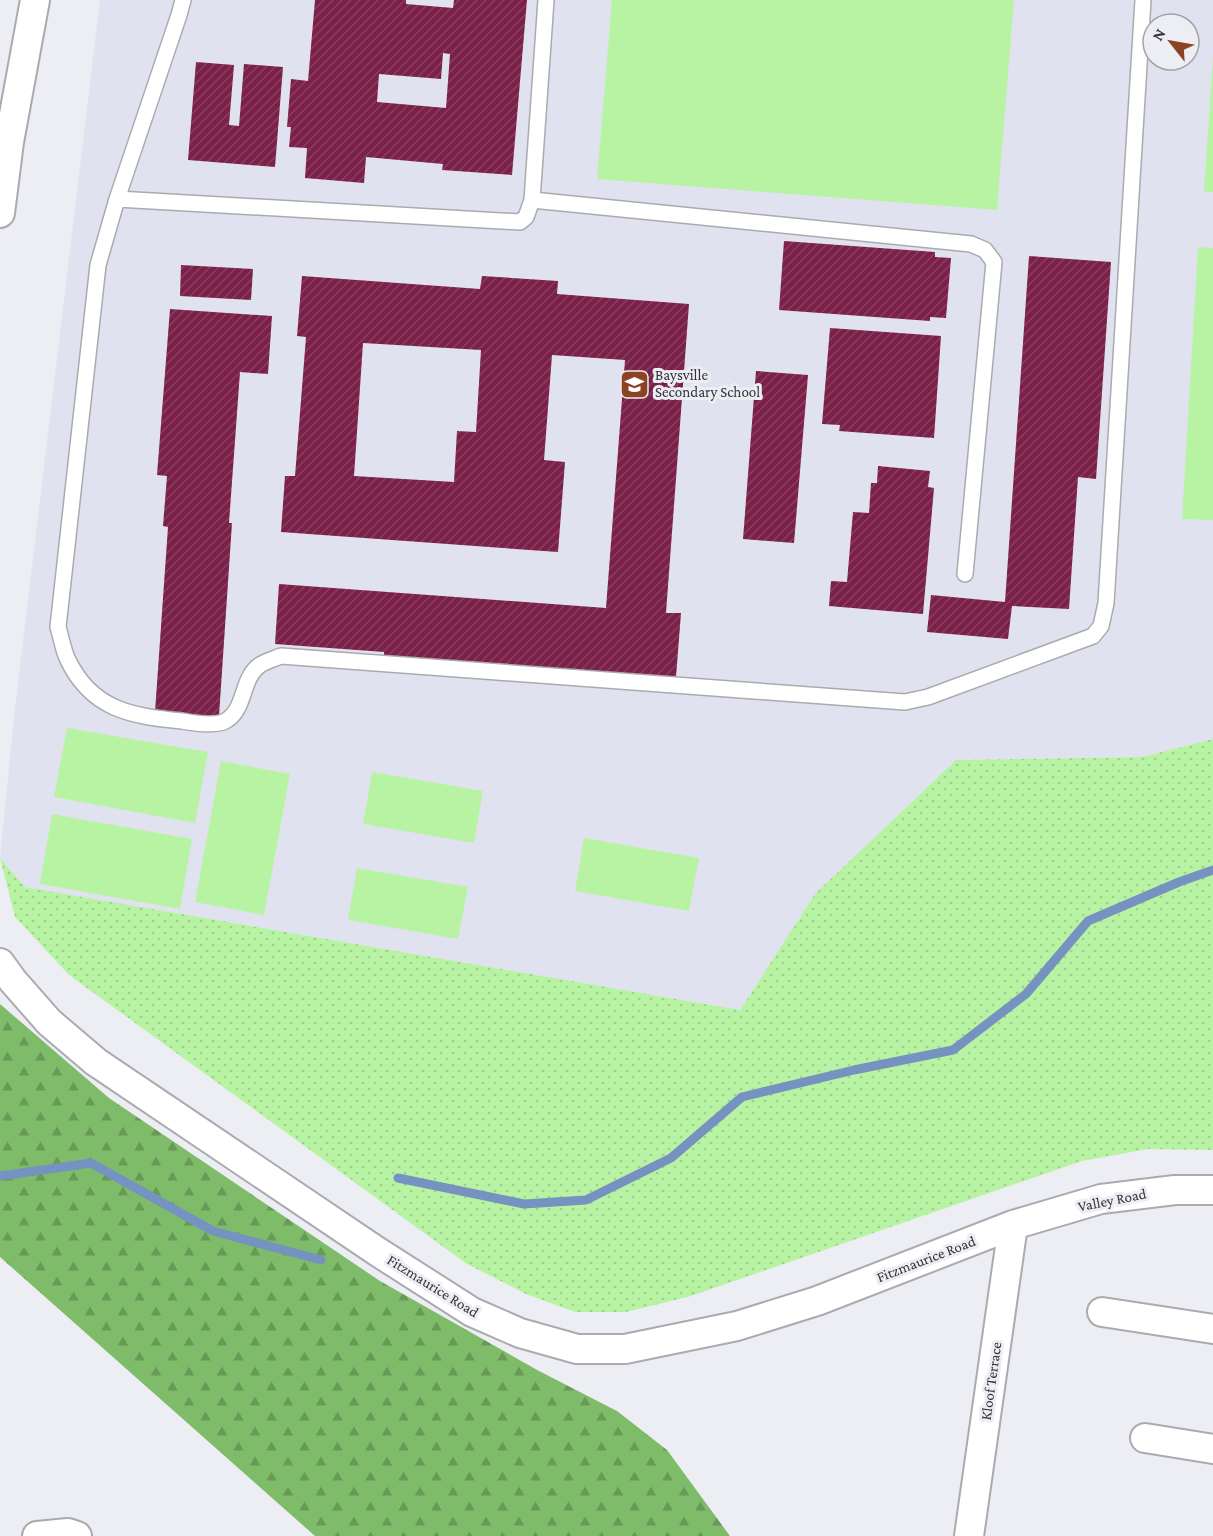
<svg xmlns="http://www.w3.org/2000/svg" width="1213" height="1536" font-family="'Crimson Pro',serif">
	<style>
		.built { fill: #e1e2ef; fill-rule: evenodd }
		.grass { fill: #b8f3a4 }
		.forest { fill: url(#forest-firs) }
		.park { fill: url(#park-dots) }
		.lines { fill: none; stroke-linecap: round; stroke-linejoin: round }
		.stream { stroke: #7592c0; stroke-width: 9 }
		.building { fill: url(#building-hatch); fill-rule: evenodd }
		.service-casing { stroke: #aaaab0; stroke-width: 18 }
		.minor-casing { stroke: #aaaab0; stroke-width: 32 }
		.service { stroke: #fff; stroke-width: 15 }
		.minor { stroke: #fff; stroke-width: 28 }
		.labels { text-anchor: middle; stroke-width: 6; stroke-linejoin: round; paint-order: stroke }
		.poi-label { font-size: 15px; fill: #333335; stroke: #edeef4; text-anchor: start }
		.street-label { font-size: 15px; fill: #333335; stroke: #edeef4 }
	</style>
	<defs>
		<pattern id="forest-firs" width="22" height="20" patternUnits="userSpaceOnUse" patternTransform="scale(1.5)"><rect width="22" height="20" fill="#7ebc69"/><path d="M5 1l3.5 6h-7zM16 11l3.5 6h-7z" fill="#689957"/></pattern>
		<pattern id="park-dots" width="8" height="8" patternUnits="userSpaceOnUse" patternTransform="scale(1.5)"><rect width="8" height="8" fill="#b8f3a4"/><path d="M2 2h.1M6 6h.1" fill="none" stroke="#9fd18e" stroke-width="1.8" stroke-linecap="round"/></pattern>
		<pattern id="building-hatch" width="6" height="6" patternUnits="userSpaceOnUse" patternTransform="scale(1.5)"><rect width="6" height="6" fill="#7b2048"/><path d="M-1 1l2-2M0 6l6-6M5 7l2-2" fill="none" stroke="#894060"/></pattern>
	</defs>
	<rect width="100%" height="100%" fill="#edeef4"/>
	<path class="built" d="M 100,0 L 1213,0 L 1213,739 L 1142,757 L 956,760 L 815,894 L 740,1010 L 25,887 L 0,858 L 15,708 ZM 1153,24 L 1189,24 L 1189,60 L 1153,60 Z"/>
	<path class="grass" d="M 612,0 L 1014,0 L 997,210 L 597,179 Z
		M 1213,58 L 1213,192 L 1204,191 Z
		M 1198,247 L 1213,248 L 1213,520 L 1182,519 Z
		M 67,728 L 208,752 L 195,823 L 54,797 Z
		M 221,761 L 290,774 L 264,915 L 195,902 Z
		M 372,772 L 483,791 L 474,843 L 363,824 Z
		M 52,814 L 192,839 L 180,909 L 40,884 Z
		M 584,838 L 699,858 L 689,911 L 575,891 Z
		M 357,868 L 468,887 L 458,939 L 348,920 Z"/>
	<path class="forest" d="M 0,1004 L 109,1098 L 380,1281 L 539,1371 L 617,1411 L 667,1450 L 730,1536 L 315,1536 L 0,1257 Z"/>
	<path class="park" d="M 1213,739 L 1213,1150 L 1148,1149 L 1082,1161 L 691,1296 L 626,1312 L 575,1312 L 526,1294 L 467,1264 L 69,975 L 15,917 L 0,858 L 25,887 L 740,1010 L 815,894 L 956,760 L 1142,757 Z"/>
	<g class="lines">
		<path class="stream" d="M 0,1176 L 91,1163 L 213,1231 L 321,1260
			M 398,1178 L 524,1204 L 586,1200 L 671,1158 L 742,1097 L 854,1070 L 953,1050 L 1026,994 L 1088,921 L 1179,882 L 1213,870"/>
	</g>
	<path class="building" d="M 315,0 L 406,0 L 406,4 L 453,8 L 454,0 L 527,0 L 512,175 L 442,170 L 443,164 L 366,157 L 364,183 L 305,178 L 307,148 L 289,147 L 291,127 L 287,127 L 291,79 L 308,81 ZM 443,53 L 450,54 L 446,108 L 377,102 L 379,74 L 441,79 Z
		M 196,62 L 234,65 L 229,125 L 239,126 L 244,64 L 283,67 L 275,167 L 188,160 Z
		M 784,241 L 935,252 L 935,257 L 951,258 L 946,318 L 930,317 L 930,321 L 779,310 Z
		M 1029,256 L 1111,262 L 1096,479 L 1078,477 L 1069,609 L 1012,606 L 1008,639 L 927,632 L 931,595 L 1005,602 Z
		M 181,265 L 253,269 L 251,300 L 180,296 Z
		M 302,276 L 480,289 L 482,276 L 558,281 L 557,294 L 689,304 L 666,613 L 681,613 L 676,677 L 384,656 L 384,652 L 275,644 L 279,584 L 606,608 L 625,360 L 552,355 L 544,460 L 565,462 L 558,552 L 281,532 L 285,476 L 295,476 L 306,337 L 297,336 ZM 363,343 L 481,350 L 476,432 L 457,431 L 454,482 L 354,476 Z
		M 170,309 L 272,316 L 268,374 L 240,372 L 229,523 L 232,523 L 219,716 L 155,712 L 168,527 L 163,526 L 167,476 L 157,475 Z
		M 830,328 L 941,336 L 934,438 L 839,431 L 840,425 L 822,424 Z
		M 756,371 L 808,375 L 794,543 L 743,539 Z
		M 878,466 L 930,471 L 928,487 L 934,488 L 923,614 L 829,606 L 831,581 L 847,582 L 853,512 L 869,513 L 871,483 L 877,483 Z"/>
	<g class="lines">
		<defs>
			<path id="service" d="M 183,0 L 179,15 L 117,199 L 98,265 L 58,627 C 61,637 63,649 67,658 C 91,710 131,716 182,721 C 193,723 217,727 227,720 C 246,708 241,678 260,665 C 266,661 274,659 281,656 L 905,702 L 928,697 L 1093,636 L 1101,626 L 1106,603 L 1143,0
				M 117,199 L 520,222 L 526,217 L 532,200 L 546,0
				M 532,200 L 971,244 L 985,250 L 994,262 L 965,574"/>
			<path id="minor" d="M 0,213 L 9,142 L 35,0
				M 0,963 L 13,981 L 49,1022 L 96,1062 L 378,1252 L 472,1312 L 520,1333 L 577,1349 L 625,1349 L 737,1326 L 817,1301 L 1013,1225 L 1101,1199 L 1175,1190 L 1213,1190
				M 1102,1312 L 1213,1329
				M 1145,1438 L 1213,1449
				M 37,1536 L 68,1533 L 77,1536
				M 969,1536 L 1013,1225"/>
		</defs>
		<use href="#service" class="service-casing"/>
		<use href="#minor" class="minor-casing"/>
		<use href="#service" class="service"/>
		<use href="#minor" class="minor"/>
	</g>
	<defs>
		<symbol id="school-square" viewBox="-11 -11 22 22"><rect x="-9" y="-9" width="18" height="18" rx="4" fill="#8b4323" stroke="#edeef4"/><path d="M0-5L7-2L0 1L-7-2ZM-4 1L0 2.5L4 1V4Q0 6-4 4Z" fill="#fff"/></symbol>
	</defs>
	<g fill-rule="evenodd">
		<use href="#school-square" x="618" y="368" width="33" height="33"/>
	</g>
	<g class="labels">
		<g class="poi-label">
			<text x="655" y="380">Baysville<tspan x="655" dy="17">Secondary School</tspan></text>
		</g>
		<g class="street-label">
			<text transform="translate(1112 1200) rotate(-11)" y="5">Valley Road</text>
			<text transform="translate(926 1259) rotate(-21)" y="5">Fitzmaurice Road</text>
			<text transform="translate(433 1286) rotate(32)" y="5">Fitzmaurice Road</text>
			<text transform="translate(991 1381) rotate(-82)" y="5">Kloof Terrace</text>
		</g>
	</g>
	<g transform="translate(1171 42) rotate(301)"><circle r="28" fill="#edeef4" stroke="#a3a3a8" stroke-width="1.5"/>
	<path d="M0-4.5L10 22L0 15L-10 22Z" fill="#8b4323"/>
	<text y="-9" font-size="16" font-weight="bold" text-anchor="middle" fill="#333335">N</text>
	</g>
</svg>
